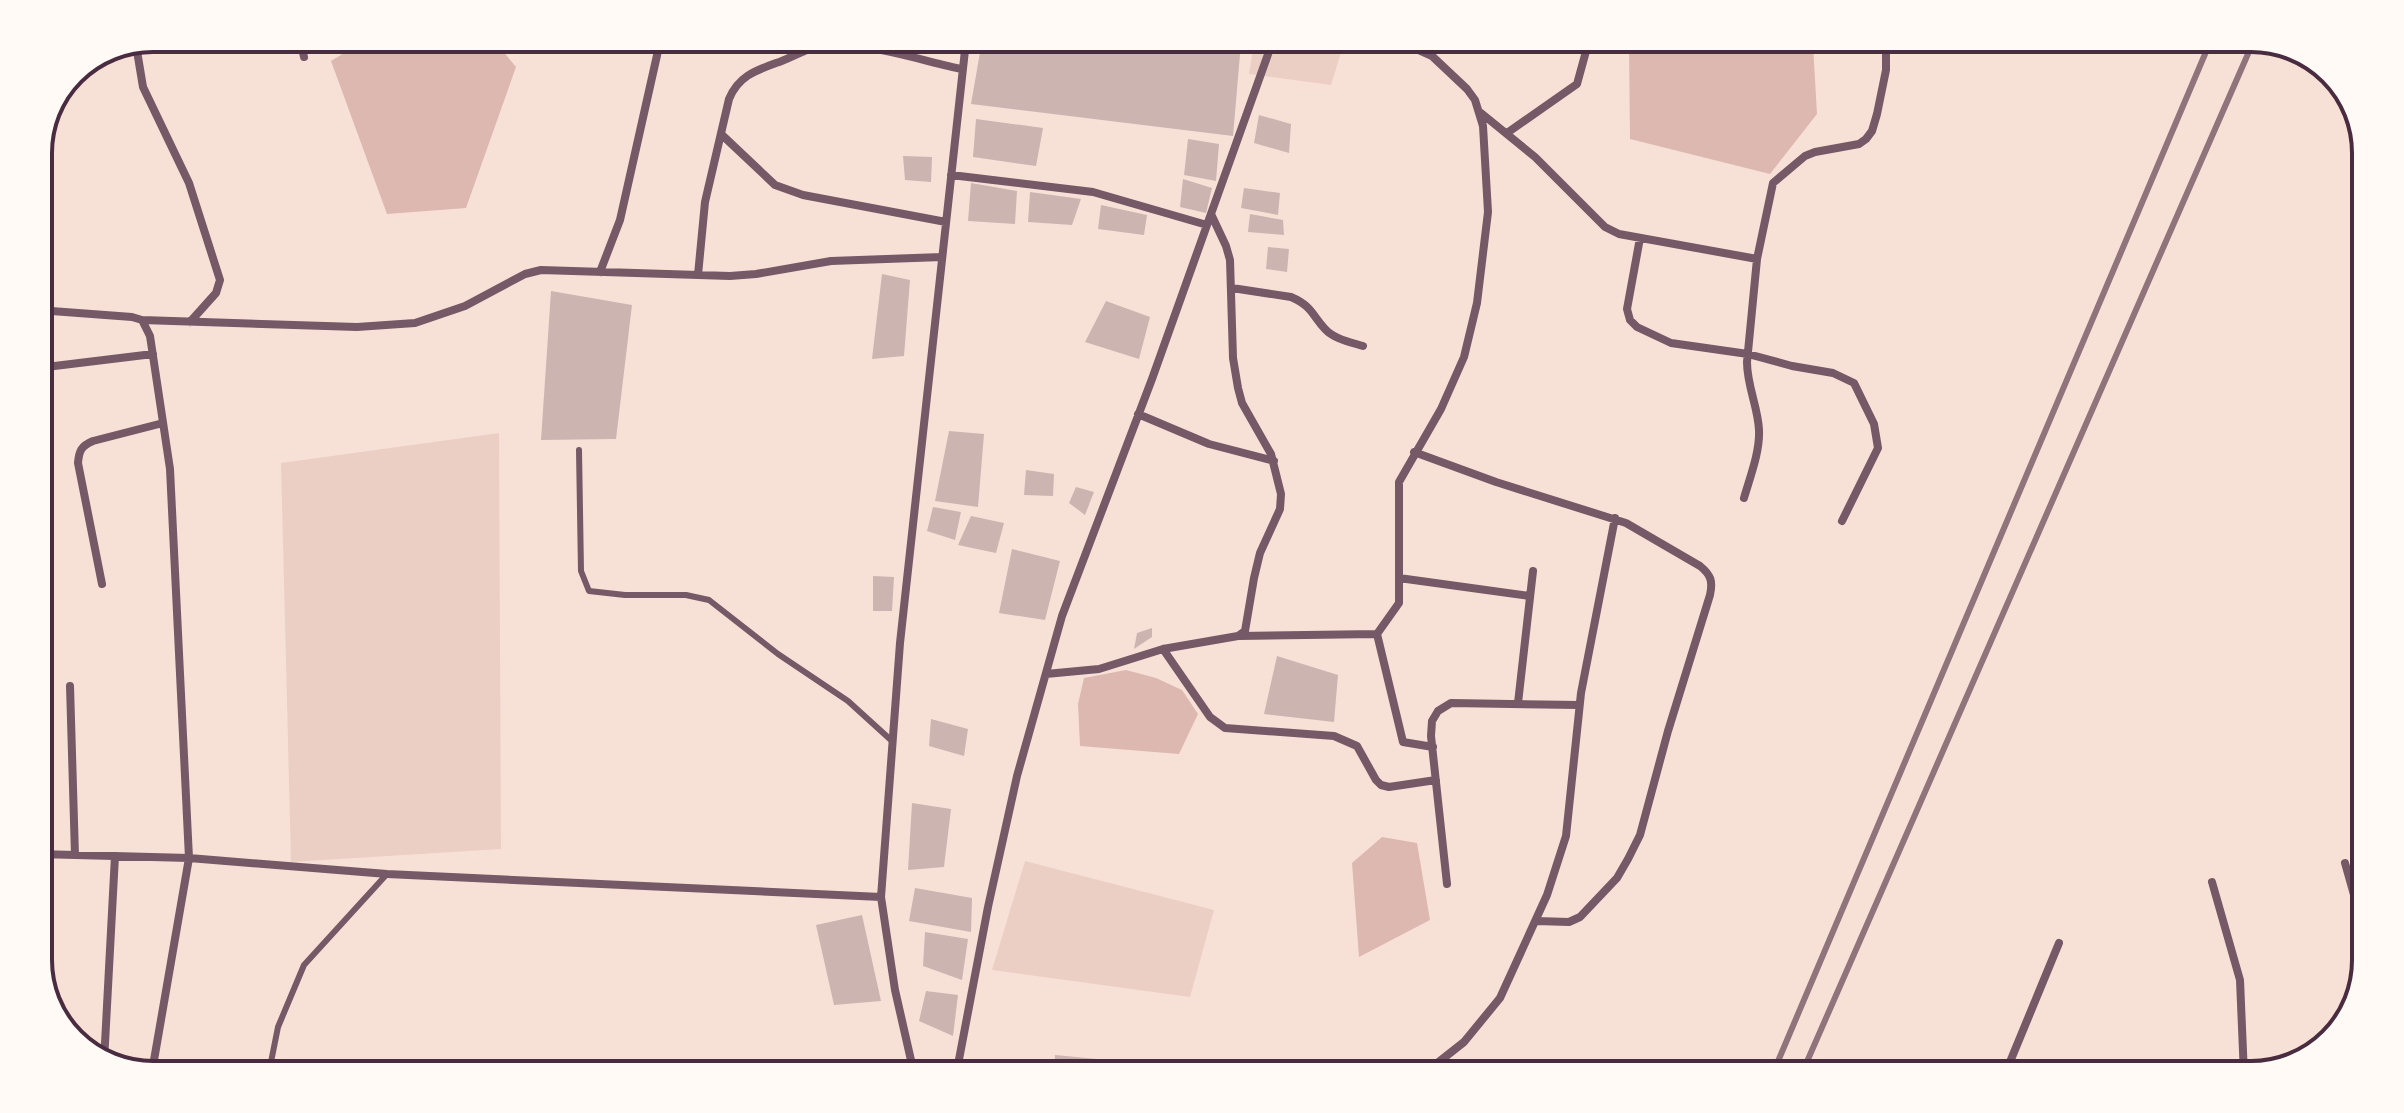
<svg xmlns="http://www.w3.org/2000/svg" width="2404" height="1113" font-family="'Archivo Narrow',sans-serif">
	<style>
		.green { fill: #ebcfc5 }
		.water { fill: #dcb8b0 }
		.building { fill: #ccb4b1 }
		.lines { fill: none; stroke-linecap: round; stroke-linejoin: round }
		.service { stroke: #755966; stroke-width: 6 }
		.minor { stroke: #755966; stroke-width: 8 }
		.rail { stroke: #8f747c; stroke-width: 6 }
		.rim { fill: none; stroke: #4a2c40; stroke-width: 4 }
	</style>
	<rect width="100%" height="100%" fill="#f7e1d7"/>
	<path class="green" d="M 1254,43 L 1344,43 L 1331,85 L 1249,74 Z
		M 499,433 L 501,849 L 291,862 L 281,463 Z
		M 1025,861 L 1214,910 L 1190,997 L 992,970 Z"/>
	<path class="water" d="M 367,39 L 493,39 L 516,67 L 466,208 L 387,214 L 331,61 Z
		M 1629,44 L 1813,45 L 1817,114 L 1770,174 L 1630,139 Z
		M 1126,670 L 1156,678 L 1182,690 L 1198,714 L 1179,754 L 1080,746 L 1078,704 L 1084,678 Z
		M 1382,837 L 1417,843 L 1430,920 L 1359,957 L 1352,863 Z"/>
	<path class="building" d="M 982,41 L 1241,43 L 1233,136 L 971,104 Z
		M 1259,115 L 1291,124 L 1289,153 L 1254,143 Z
		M 976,119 L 1043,128 L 1036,166 L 973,157 Z
		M 1188,139 L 1219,144 L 1216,181 L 1184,175 Z
		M 903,156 L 932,157 L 931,182 L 905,180 Z
		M 1183,179 L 1212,188 L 1206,213 L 1180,207 Z
		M 971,183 L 1017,191 L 1015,224 L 968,221 Z
		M 1244,188 L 1280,193 L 1278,215 L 1241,208 Z
		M 1030,192 L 1081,199 L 1072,225 L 1028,222 Z
		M 1101,205 L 1147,215 L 1144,235 L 1098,229 Z
		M 1250,214 L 1283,220 L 1284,235 L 1248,232 Z
		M 1268,247 L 1289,249 L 1287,272 L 1266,269 Z
		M 882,274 L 910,280 L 904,356 L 872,359 Z
		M 551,291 L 632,305 L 616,439 L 541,440 Z
		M 1106,301 L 1150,317 L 1139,359 L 1085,342 Z
		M 949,431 L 984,434 L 978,507 L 935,501 Z
		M 1026,470 L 1054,474 L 1053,496 L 1024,495 Z
		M 1076,487 L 1094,492 L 1085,515 L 1069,503 Z
		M 933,507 L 961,512 L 955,540 L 927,531 Z
		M 971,516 L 1004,523 L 996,553 L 958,545 Z
		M 1012,549 L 1060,561 L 1045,620 L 999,613 Z
		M 873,576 L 894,577 L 892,611 L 873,611 Z
		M 1152,628 L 1152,637 L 1134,649 L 1137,633 Z
		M 1277,656 L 1338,675 L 1334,722 L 1264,714 Z
		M 931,719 L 968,729 L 964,756 L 929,746 Z
		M 912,803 L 951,809 L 944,867 L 908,870 Z
		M 915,888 L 972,898 L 971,932 L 909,921 Z
		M 862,915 L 881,1001 L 834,1005 L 816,925 Z
		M 925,932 L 968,939 L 962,980 L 923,966 Z
		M 926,991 L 958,995 L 953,1036 L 919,1021 Z
		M 1055,1055 L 1149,1064 L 1148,1070 L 1054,1070 Z"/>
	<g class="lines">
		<path class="service" d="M 579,450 L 581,571 L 589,591 L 625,595 L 686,595 L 709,600 L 778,654 L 848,701 L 892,741
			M 270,1067 L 278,1027 L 304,965 L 387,874"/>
		<path class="minor" d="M 300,39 L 304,57
			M 1397,43 L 1412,47 L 1432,56 L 1467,89 L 1475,100 L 1483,126 L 1488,212 L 1477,303 L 1464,357 L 1441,409 L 1399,482 L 1399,603 L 1377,634 L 1403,742 L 1433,747
			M 136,45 L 143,87 L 189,183 L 220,280 L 216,293 L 190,322
			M 1481,113 L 1535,157 L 1605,227 L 1619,234 L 1757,259
			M 1507,133 L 1577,84 L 1588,44
			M 721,134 L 775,185 L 803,195 L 946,222
			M 951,175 L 1093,192 L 1207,225
			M 1640,238 L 1627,309 L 1630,320 L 1637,327 L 1671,343 L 1748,354 L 1792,366 L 1833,373 L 1854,383 L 1874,424 L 1878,448 L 1842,521
			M 600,272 L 620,220 L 660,42
			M 698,275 L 705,202 L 729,99 C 738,77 754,71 776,63 C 789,59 803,50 816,47 C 855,38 922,61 962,69
			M 1232,288 L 1291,297 C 1312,306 1312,315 1325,329 C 1334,339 1350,342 1363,346
			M 38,310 L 132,317 L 142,320 L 150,336 L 170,469 L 189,858 L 153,1066
			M 142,320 L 357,327 L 415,323 L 465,306 L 525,274 L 541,270 L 730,276 L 756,274 L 831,261 L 942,257
			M 38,368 L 153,354
			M 1138,414 L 1209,444 L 1274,461
			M 1414,452 L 1496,482 L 1626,523 L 1700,566 C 1711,575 1713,581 1710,595 L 1668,731 L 1640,835 L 1628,859 L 1617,878 L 1580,917 L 1569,922 L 1536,921
			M 1744,498 C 1750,477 1760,452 1759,430 C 1758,407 1747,386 1747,362 L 1757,259 L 1773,183 L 1805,156 L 1815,152 L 1859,144 L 1866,139 L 1872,131 L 1877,114 L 1886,70 L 1886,45
			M 1399,578 L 1530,596
			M 102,584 L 78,463 C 79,451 81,446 93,441 L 163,423
			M 1239,636 L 1377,634
			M 1163,649 L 1210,717 L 1225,728 L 1334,736 L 1357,746 L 1376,780 L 1381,785 L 1389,787 L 1436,780
			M 1046,674 L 1099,669 L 1163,649 L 1238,636 L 1245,631 L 1254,578 L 1260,553 L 1280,509 L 1281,494 L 1271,454 L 1242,403 L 1238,388 L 1233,358 L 1230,260 L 1226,246 L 1211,214
			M 70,686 L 75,855
			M 1518,703 L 1533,571
			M 38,854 L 189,858 L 387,874 L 881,897
			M 2345,863 L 2358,909
			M 2212,882 L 2240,980 L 2244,1075
			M 1447,884 L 1431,736 L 1432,721 L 1438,711 L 1451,703 L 1579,705
			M 104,1062 L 115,856
			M 913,1069 L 895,990 L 881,897 L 900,643 L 966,41
			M 957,1070 L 988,907 L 1017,776 L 1062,616 L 1152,379 L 1272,43
			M 1426,1072 L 1464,1042 L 1500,998 L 1547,895 L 1566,836 L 1581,693 L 1615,518
			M 2005,1074 L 2059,943"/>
		<path class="rail" d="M 1773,1073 L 2208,47
			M 1802,1073 L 2251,47"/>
	</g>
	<path d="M0 0H2404V1113H0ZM153 52H2251A101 101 0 0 1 2352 153V960A101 101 0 0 1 2251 1061H153A101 101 0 0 1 52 960V153A101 101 0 0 1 153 52Z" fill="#fffaf5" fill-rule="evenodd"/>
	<path class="rim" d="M153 52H2251A101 101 0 0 1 2352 153V960A101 101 0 0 1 2251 1061H153A101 101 0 0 1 52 960V153A101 101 0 0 1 153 52Z"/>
</svg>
